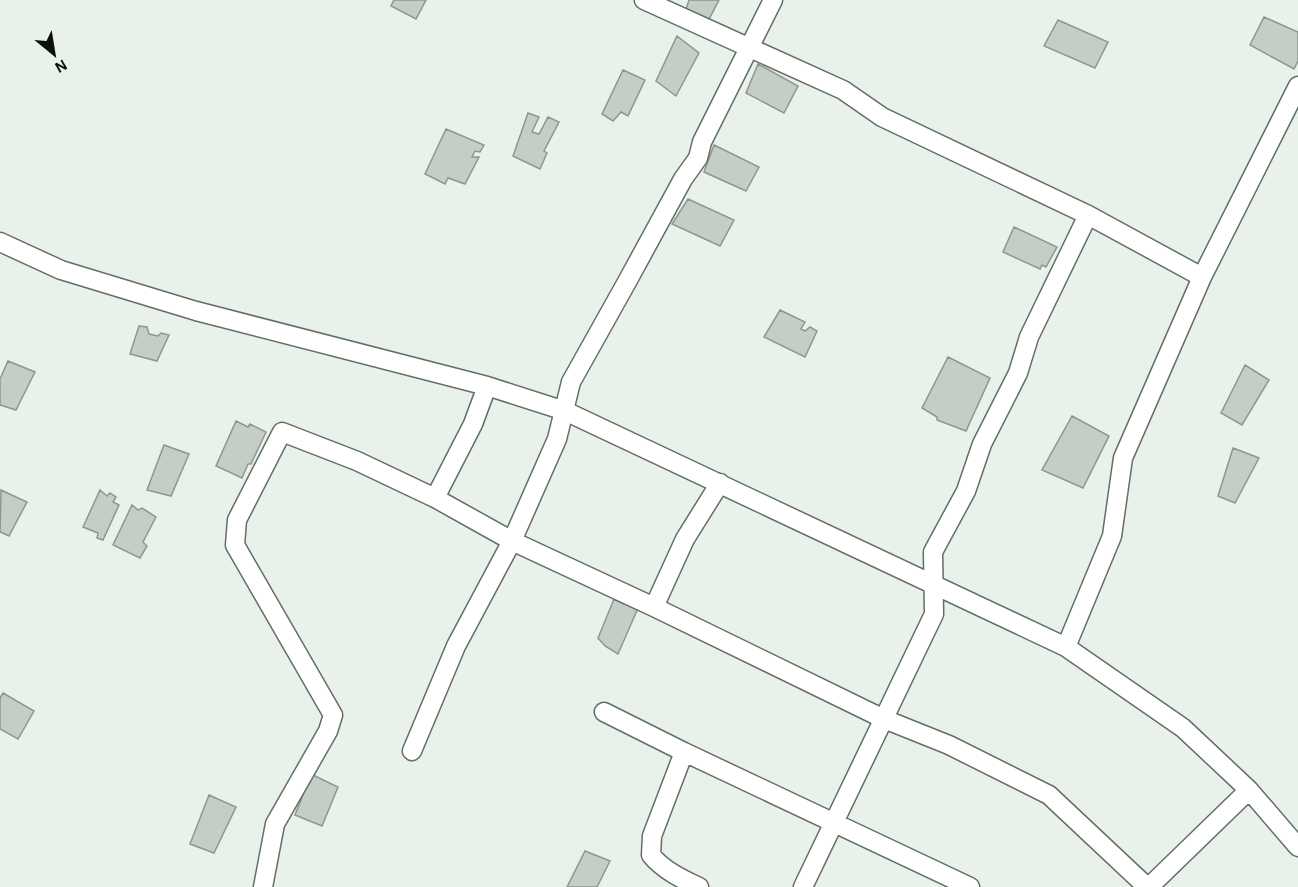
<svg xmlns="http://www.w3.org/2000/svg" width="1298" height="887" font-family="'Alegreya Sans',sans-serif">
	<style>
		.building { fill: #c4cdc6; stroke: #8d968f; stroke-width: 1.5 }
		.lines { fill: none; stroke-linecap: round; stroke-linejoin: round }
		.street-casing { stroke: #646d66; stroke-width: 21 }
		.street { stroke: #fff; stroke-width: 18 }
	</style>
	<rect width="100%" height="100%" fill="#e8f2ea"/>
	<path class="building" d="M 394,0 L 426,0 L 416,19 L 391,6 Z
		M 689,0 L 719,0 L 707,23 L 684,15 Z
		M 1264,17 L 1298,32 L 1298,61 L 1294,69 L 1250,45 Z
		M 1058,20 L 1108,42 L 1095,68 L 1044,46 Z
		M 677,36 L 699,53 L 676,96 L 656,81 Z
		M 758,64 L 798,86 L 784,113 L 746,93 Z
		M 623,70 L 645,80 L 628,116 L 621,112 L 613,121 L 602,114 Z
		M 528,113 L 539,117 L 532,132 L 539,134 L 548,117 L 559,122 L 544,151 L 547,153 L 540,169 L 513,156 Z
		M 446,129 L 484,145 L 480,152 L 475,151 L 472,157 L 479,157 L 465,184 L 448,178 L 445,184 L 425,174 Z
		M 714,145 L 759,167 L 746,191 L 704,172 Z
		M 688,199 L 734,220 L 720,246 L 672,224 Z
		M 1014,227 L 1057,247 L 1046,267 L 1042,265 L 1040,269 L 1003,252 Z
		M 780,310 L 805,322 L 801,329 L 805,331 L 810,327 L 817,331 L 805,357 L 764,337 Z
		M 139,326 L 147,327 L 149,334 L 158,336 L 161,333 L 169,335 L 157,361 L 130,354 Z
		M 948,357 L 990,378 L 966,431 L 937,420 L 937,417 L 922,408 Z
		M 8,361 L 35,372 L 16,410 L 0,405 L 0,379 Z
		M 1245,365 L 1269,380 L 1242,425 L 1221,413 Z
		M 1072,416 L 1109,436 L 1083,488 L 1042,470 Z
		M 236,421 L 248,427 L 250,424 L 266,432 L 251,464 L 248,464 L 242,478 L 216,466 Z
		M 164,445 L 189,454 L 171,496 L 147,490 Z
		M 1233,448 L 1259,458 L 1235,503 L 1218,496 Z
		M 1,490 L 27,502 L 9,536 L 0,532 Z
		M 100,490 L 107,496 L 110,493 L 116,497 L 113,502 L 119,505 L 103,540 L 97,538 L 98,533 L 83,527 Z
		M 132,505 L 138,510 L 142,508 L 156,517 L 143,542 L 147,546 L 140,558 L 113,545 Z
		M 614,599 L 624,604 L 625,601 L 639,606 L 618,654 L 605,646 L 598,638 Z
		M 3,693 L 34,711 L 18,739 L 0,729 L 0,698 Z
		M 311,774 L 338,787 L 322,826 L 295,815 Z
		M 209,795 L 236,807 L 214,853 L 190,844 Z
		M 585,851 L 610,861 L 597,887 L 567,887 Z"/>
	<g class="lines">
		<defs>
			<path id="street" d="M 644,0 L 843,90 L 882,117 L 1088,215 L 1202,277
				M 0,242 L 61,270 L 196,311 L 487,386 L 565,411 L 1066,647 L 1183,728 L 1249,790 L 1298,847
				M 435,498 L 473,424 L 487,386
				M 654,607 L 685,539 L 720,483
				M 1066,647 L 1112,536 L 1123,458 L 1202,277 L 1298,86
				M 604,712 L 684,752 L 970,887
				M 412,751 L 456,646 L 512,541 L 557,439 L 571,382 L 628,280 L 683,179 L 698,158 L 702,142 L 773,0
				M 684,752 L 652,836 L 651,855 C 663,870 682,879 699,887
				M 263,887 L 275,824 L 328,731 L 333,715 L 235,545 L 237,520 L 282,432 L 357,461 L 435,498 L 512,541 L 654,607 L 884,719 L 949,745 L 1049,795 L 1147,887
				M 803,887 L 934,614 L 933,552 L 966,491 L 982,444 L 1018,373 L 1029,337 L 1088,215
				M 1149,887 L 1249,790"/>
		</defs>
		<use href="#street" class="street-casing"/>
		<use href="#street" class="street"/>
	</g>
	<g transform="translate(54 54) rotate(150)" stroke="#e8f2ea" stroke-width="4.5" paint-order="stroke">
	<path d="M0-4.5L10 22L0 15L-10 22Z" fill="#0d100e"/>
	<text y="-9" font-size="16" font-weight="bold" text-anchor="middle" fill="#0d100e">N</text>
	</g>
</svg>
